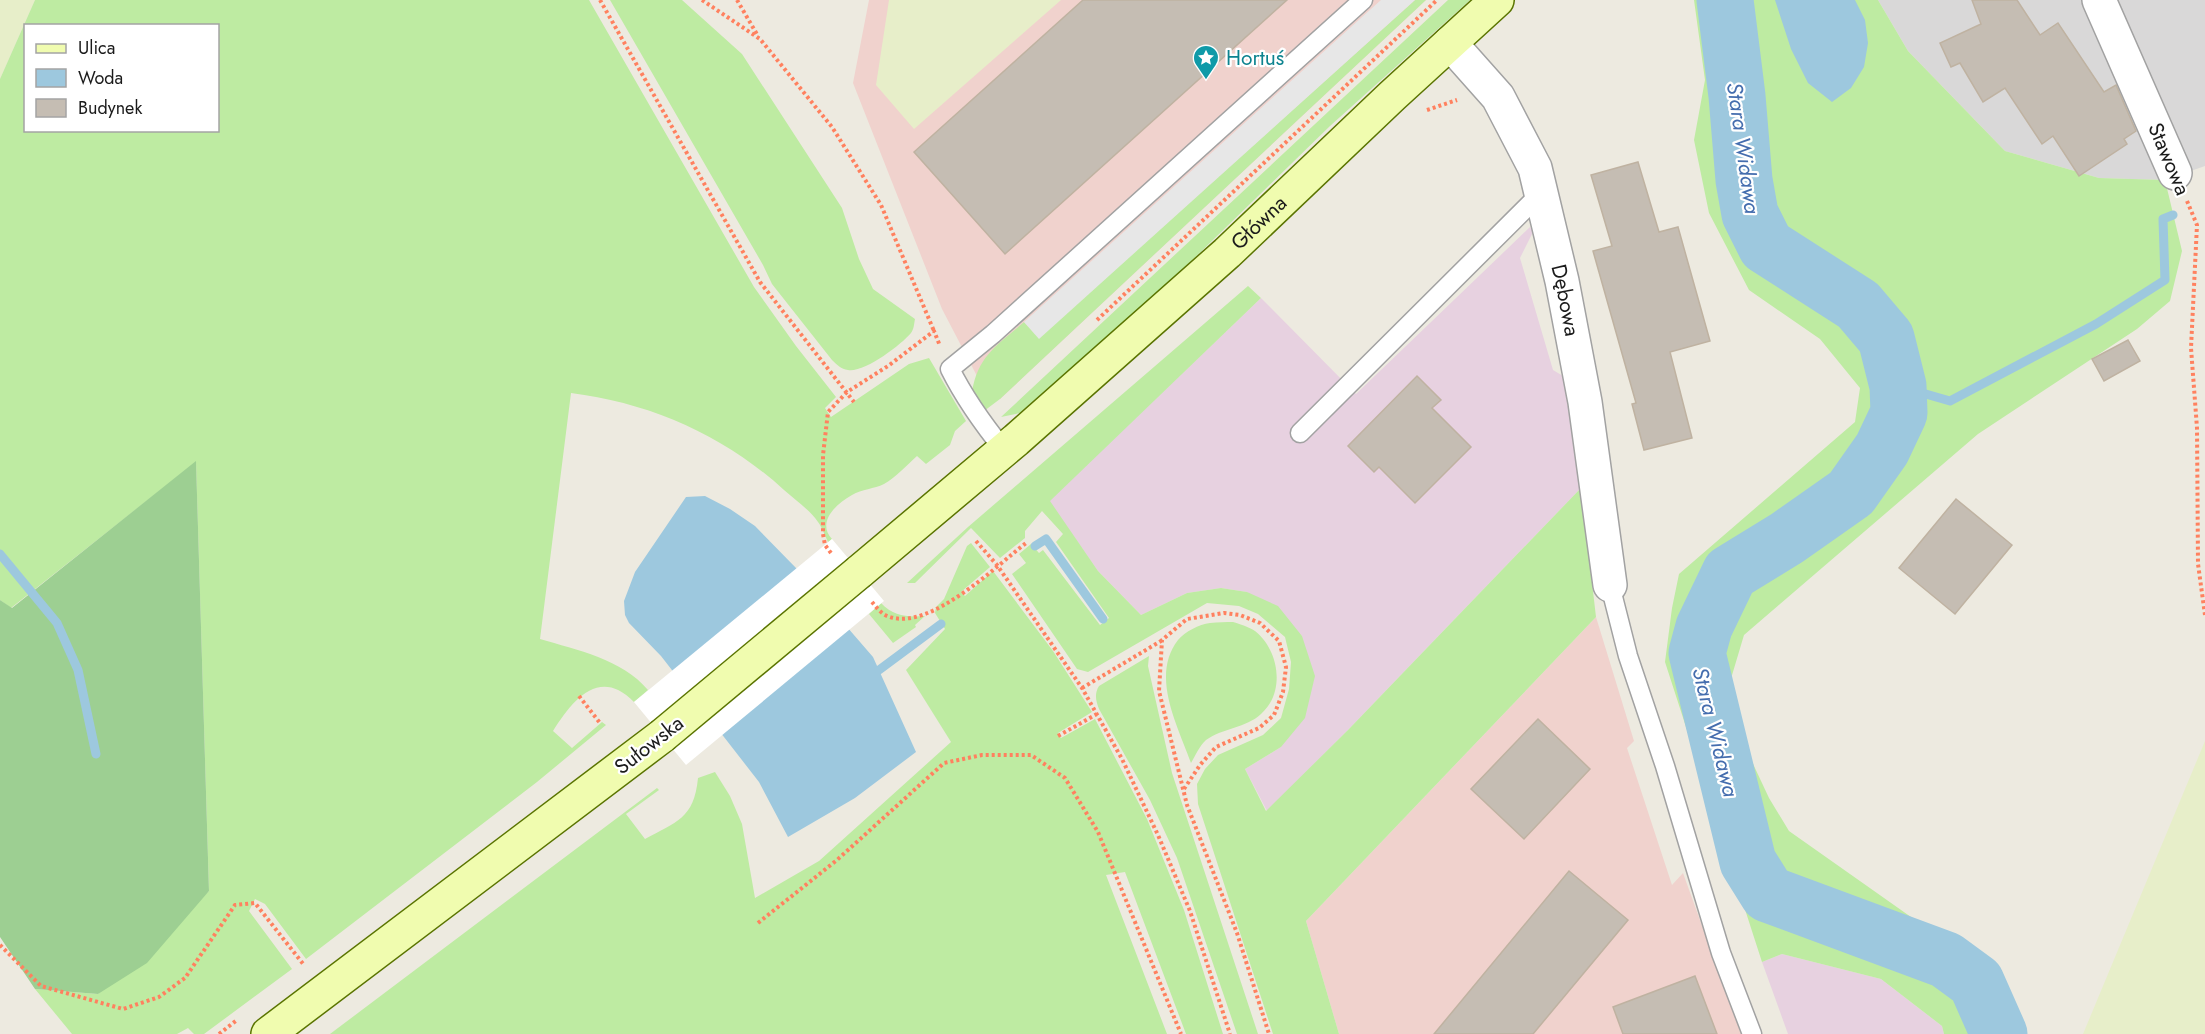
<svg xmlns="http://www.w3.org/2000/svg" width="2205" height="1034" font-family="Jost,sans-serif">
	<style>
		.residential { fill: #d9d8d8 }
		.commercial { fill: #f0d2cd }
		.industrial { fill: #e7d1e0 }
		.farmland { fill: #e7eec9 }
		.grass { fill: #beeba2; fill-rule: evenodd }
		.forest { fill: #9dcf92 }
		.parking { fill: #e7e7e7 }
		.water { fill: #9dc8de }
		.pier { fill: #fff }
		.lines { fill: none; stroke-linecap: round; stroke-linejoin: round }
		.stream { stroke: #9dc8de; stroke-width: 9 }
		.river { stroke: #9dc8de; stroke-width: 57 }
		.building { fill: #c5bdb3; stroke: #bfb2a1; stroke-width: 1.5 }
		.service-casing { stroke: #a2a2a2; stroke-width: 21 }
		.minor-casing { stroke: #a2a2a2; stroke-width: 36 }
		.secondary-casing { stroke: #5a7400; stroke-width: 36 }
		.path { stroke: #ff815f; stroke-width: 4; stroke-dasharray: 3 3; stroke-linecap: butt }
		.service { stroke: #fff; stroke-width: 18 }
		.minor { stroke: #fff; stroke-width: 33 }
		.secondary { stroke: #f0fcaf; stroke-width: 33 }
		.secondary-bridge-casing { stroke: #5a7400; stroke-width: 36; stroke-linecap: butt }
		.secondary-bridge { stroke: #f0fcaf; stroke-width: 33 }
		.labels { text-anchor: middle; stroke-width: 4.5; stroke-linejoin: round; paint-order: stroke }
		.culture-label { font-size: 21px; fill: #0d838f; stroke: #fff; text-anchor: start }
		.street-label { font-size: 21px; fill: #1b1b1b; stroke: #fff }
		.water-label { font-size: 22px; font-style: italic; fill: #446dae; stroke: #fff }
	</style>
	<rect width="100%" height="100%" fill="#edeae0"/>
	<path class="residential" d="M 1878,0 L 2205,0 L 2205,166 L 2165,180 L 2099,178 L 2005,151 L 1908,51 Z"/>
	<path class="commercial" d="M 869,0 L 1426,0 L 1000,399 L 977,376 L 942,309 L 853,83 Z
		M 1596,617 L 1634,741 L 1627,748 L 1672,885 L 1683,873 L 1741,1034 L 1339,1034 L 1306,921 Z"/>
	<path class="industrial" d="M 1530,227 L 1533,232 L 1520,258 L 1553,370 L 1563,376 L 1581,488 L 1348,730 L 1267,811 L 1245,769 L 1281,747 L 1302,636 L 1247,592 L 1221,588 L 1187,593 L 1141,615 L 1098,571 L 1049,501 L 1261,298 L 1356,394 Z
		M 1782,954 L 1881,979 L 1942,1026 L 1944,1034 L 1788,1034 L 1762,962 Z"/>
	<path class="farmland" d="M 0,0 L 35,0 L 0,79 Z
		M 889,0 L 1061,0 L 914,129 L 876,85 Z
		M 2205,741 L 2205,1034 L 2083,1034 Z"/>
	<path class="grass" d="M 35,0 L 589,0 L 754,287 L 796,346 L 836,397 L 825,408 L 831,417 L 909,364 L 929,358 L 966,421 L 955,431 L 950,445 L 926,464 L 917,456 C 907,465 896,477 884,484 C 874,489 862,489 852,495 C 837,503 816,522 832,539 L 828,542 C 825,536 822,527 818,522 C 810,510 795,500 784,490 C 725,436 651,403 571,393 L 540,639 C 577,650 622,659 648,690 L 634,702 C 599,666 572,701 553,731 L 572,748 L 602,722 L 606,725 L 537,782 L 306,959 L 265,904 L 255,899 L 249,911 L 292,969 L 204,1034 L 194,1034 L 188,1028 L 177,1034 L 72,1034 L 35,989 L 98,994 L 209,891 L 196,462 L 11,608 L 0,600 L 0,79 ZM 26,26 L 218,26 L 218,130 L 26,130 Z
		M 610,0 L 682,0 L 742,54 L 842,208 L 859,259 L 873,289 L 915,319 C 914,324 914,329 911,333 C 901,345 864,373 848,370 C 841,369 837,365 832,360 L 772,284 L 763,265 Z
		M 1415,0 L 1426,0 L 1000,399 L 984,411 L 972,392 C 978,355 998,345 1024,322 L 1039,338 Z
		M 1448,0 L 1470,0 L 1330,126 L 1180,272 L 1020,413 L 1001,417 Z
		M 1694,0 L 1878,0 L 1908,51 L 2005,151 L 2099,178 L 2165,180 L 2182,251 L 2170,301 L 2137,329 L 1978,434 L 1744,635 L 1724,702 L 1769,798 L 1789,831 L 1989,972 L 2025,1034 L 1944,1034 L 1942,1026 L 1881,979 L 1782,954 L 1762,962 L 1665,662 L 1672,608 L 1679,574 L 1855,422 L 1860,388 L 1820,339 L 1749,290 L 1709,213 L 1694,140 L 1705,80 Z
		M 1248,286 L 1261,298 L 1050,501 L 1098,571 L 1141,615 L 1187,593 L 1221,588 L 1247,592 L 1278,606 L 1302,636 L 1315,676 L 1305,718 L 1281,747 L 1245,769 L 1266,811 L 1348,730 L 1581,488 L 1596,617 L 1306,921 L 1339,1034 L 1273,1034 L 1198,804 L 1197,784 L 1205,769 L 1218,755 L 1263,735 L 1281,718 L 1289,689 L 1291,662 L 1285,637 L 1258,614 L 1239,606 L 1207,603 L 1088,672 L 1077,669 L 1012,574 L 1026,563 L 1019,554 L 1031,544 L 1039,553 L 1043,550 L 1100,625 L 1109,618 L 1056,542 L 1063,534 L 1042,511 L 1025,531 L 1025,538 L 1000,558 L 971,528 L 915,583 L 907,583 L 968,527 Z
		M 971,543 L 990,567 L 961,592 L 965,596 L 993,571 L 1053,651 L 1092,712 L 1058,733 L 1061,738 L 1095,719 L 1147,819 L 1184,910 L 1223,1034 L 1186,1034 L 1125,872 L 1106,875 L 1167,1034 L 330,1034 L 657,788 L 659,790 L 626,814 L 645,839 C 676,822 694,819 698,778 L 715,772 L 730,796 L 742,824 L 755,898 L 819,861 L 951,742 L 906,670 L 945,629 L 935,613 L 936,607 L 944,599 L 967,546 Z
		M 881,603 C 894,617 908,617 925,616 L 915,625 L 916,627 L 893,643 L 869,614 Z
		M 1233,622 C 1240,624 1249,627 1255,631 C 1279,650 1286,692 1261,714 C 1246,728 1223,728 1206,740 C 1200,745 1195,756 1191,763 C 1178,726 1150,676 1178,640 C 1185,632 1199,624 1210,623 C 1218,622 1226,622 1233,622 Z
		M 1149,656 L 1148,666 L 1172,773 L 1258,1034 L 1237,1034 L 1177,858 L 1150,800 L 1099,709 C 1096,701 1094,694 1099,686 Z"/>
	<path class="forest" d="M 196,461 L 209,891 L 147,963 L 98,994 L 35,989 L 0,937 L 0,600 L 12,608 Z"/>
	<path class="parking" d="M 1381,0 L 1415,0 L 1039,339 L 1024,322 Z"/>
	<path class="water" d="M 1775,0 L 1855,0 L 1865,20 L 1868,43 L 1864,67 L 1851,88 L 1832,102 L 1808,83 L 1791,49 Z
		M 705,496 L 730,509 L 755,526 L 796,568 L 873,657 L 916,752 L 855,798 L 788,837 L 759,782 L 661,656 L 629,623 L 625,615 L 624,601 L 635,572 L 686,497 Z"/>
	<path class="pier" d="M 832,539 L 884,601 L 686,765 L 634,702 Z"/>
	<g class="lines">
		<path class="stream" d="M 1898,386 L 1950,401 L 2096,324 L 2165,280 L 2163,219 L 2173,215
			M 1035,546 L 1046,539 L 1103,619
			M 0,554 L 57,623 L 78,670 L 96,754
			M 879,670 L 941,624"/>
		<path class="river" d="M 1725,0 L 1737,96 L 1744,180 L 1750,214 L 1766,246 L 1858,305 L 1886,338 L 1898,386 L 1899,413 L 1882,449 L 1851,493 L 1787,538 L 1730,573 L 1704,627 L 1697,653 L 1748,862 L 1768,894 L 1946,960 L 1976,982 L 1999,1034"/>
	</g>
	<path class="building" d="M 1083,0 L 1287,0 L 1005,254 L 914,152 Z
		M 1972,0 L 2017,0 L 2040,35 L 2058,23 L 2104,92 L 2116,85 L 2136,131 L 2124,139 L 2127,144 L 2079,176 L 2053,136 L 2042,144 L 2005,88 L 1983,102 L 1960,63 L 1951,67 L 1940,43 L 1981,24 Z
		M 1638,162 L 1659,232 L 1678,227 L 1710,341 L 1670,352 L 1692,438 L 1644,450 L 1632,404 L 1636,403 L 1593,251 L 1612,246 L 1591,175 Z
		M 2128,340 L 2140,361 L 2104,381 L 2092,359 Z
		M 1417,376 L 1441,400 L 1432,408 L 1471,447 L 1415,503 L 1379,467 L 1374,472 L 1348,446 Z
		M 1956,499 L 2012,545 L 1955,614 L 1899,568 Z
		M 1538,719 L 1590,769 L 1524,839 L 1471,789 Z
		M 1569,871 L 1628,920 L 1533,1034 L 1434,1034 Z
		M 1695,976 L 1717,1034 L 1623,1034 L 1613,1007 Z"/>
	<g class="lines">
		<defs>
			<path id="service" d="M 1300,433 L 1542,192
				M 1004,450 C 983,424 965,399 950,369 L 993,334 L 1363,0
				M 1610,585 L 1628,656 L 1665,766 L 1721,953 L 1752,1034"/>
			<g id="minor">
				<path d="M 2099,0 L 2175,173"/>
				<path id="s1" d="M 1450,43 L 1498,97 L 1535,168 L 1562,281 L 1585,402 L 1610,585"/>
			</g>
			<g id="secondary">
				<path id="s2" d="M 859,572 L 1016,440 L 1227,253 L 1392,96 L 1497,0"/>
				<path d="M 268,1034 L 662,736"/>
			</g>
		</defs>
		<use href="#service" class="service-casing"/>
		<use href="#minor" class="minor-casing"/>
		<use href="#secondary" class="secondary-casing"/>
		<path class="path" d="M 600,0 L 760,282 L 854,402
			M 702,0 L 760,39 L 832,127 L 881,205 L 934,331
			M 737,0 L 758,36
			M 1427,110 L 1457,100
			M 2187,201 L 2197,225 L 2191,348 L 2197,428 L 2198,564 L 2205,615
			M 1097,320 L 1437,0
			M 976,541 L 997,565 L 1082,688 L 1122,759 L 1158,835 L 1190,911 L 1230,1034
			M 831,553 L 825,545 L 823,534 L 823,455 L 828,412 L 847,392 L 888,366 L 934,331 L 940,346
			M 872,602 C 877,608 882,615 890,617 C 931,630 995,567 1026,543
			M 1082,688 L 1161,641
			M 579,696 L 600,723
			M 1058,736 L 1097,714
			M 1184,789 L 1200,765 L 1216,747 L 1259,728 L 1274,715 L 1283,692 L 1286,667 L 1279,641 L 1260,623 L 1240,615 L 1224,613 L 1187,619 L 1162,640 L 1159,691 L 1187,805 L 1237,933 L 1269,1034
			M 758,923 L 837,860 L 944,763 L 982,755 L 1031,755 L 1065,778 L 1098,832 L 1181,1034
			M 0,945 L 41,986 L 123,1009 L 159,997 L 185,978 L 235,905 L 255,903 L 304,965
			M 219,1034 L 237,1020"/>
		<use href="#service" class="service"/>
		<use href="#minor" class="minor"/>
		<use href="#secondary" class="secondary"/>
		<defs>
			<path id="secondary-bridge" d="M 662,736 L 859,572"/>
		</defs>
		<use href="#secondary-bridge" class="secondary-bridge-casing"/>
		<use href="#secondary-bridge" class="secondary-bridge"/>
	</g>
	<defs>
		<symbol id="sight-pin" viewBox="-11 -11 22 30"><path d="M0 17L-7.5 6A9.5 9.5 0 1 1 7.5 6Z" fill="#0f9aa8" stroke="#fff"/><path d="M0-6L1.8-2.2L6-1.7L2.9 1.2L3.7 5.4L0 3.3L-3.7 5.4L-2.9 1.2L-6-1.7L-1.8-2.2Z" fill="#fff"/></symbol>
	</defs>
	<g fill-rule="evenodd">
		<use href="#sight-pin" x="1191" y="43" width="30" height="40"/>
	</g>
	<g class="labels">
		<g class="culture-label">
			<text x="1226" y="65">Hortuś</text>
		</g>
		<g class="street-label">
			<text transform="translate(2169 159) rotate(67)" y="7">Stawowa</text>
			<text dy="7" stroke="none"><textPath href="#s2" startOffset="531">Główna</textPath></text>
			<text dy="7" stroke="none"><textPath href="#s1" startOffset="288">Dębowa</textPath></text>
			<text transform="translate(649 745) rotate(-38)" y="7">Sułowska</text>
		</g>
		<g class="water-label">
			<text transform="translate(1744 148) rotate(82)" y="8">Stara Widawa</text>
			<text transform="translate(1716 732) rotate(76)" y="8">Stara Widawa</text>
		</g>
	</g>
	<rect x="24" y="24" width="195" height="108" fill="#ffffff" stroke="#a4a4a4" stroke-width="1.5"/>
	<rect x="36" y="44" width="30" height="9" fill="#f0fcaf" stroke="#a4a4a4" stroke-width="1.5"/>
	<text x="78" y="54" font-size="18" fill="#1b1b1b">Ulica</text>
	<rect x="36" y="69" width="30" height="18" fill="#9dc8de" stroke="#a4a4a4" stroke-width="1.5"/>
	<text x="78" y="84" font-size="18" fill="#1b1b1b">Woda</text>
	<rect x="36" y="99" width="30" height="18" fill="#c5bdb3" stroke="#a4a4a4" stroke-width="1.5"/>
	<text x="78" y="114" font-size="18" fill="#1b1b1b">Budynek</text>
</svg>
